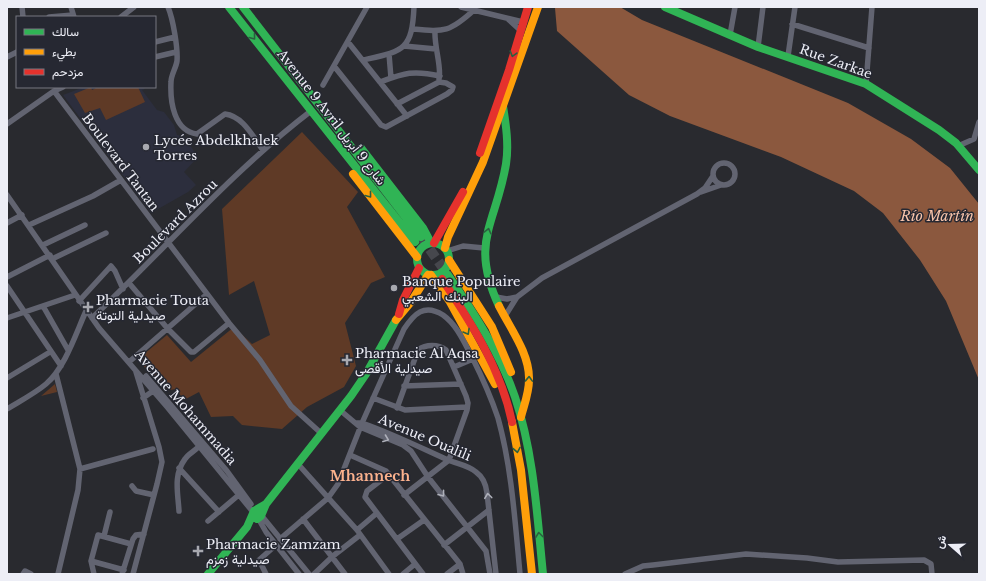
<svg xmlns="http://www.w3.org/2000/svg" width="986" height="581" font-family="'Libre Baskerville',Vazirmatn,serif">
	<style>
		.built { fill: #2c2e3d }
		.green { fill: #5f3a26 }
		.water { fill: #8b583e }
		.lines { fill: none; stroke-linecap: round; stroke-linejoin: round }
		.highway-tunnel { stroke: #46474d; stroke-width: 10; stroke-dasharray: 10 5; stroke-linecap: butt }
		.street { stroke: #626471; stroke-width: 5.5 }
		.fast { stroke: #30b455; stroke-width: 8 }
		.slow { stroke: #ff9f0a; stroke-width: 8 }
		.jam { stroke: #e5322d; stroke-width: 8 }
		.oneway { stroke: #2a6040 }
		.oneway2 { stroke: #aeb0ba }
		.poi-dot { fill: #a8a9b0; stroke: #262832; stroke-width: 1.5 }
		.labels { text-anchor: middle; stroke-width: 3; stroke-linejoin: round; paint-order: stroke }
		.street-label { font-size: 13px; fill: #edeef6; stroke: #262832 }
		.poi-label { font-size: 13px; fill: #edeef6; stroke: #262832; text-anchor: start }
		.water-label { font-size: 14px; font-style: italic; fill: #f8c4ab; stroke: #262832 }
		.neighbourhood-label { font-size: 14px; font-weight: bold; fill: #fcb28d; stroke: #262832 }
	</style>
	<rect width="100%" height="100%" fill="#292a2f"/>
	<path class="built" d="M 84,87 L 143,87 L 145,89 L 142,90 L 157,110 L 164,112 L 174,125 L 177,135 L 184,136 L 198,157 L 184,172 L 196,185 L 188,192 L 151,213 L 63,95 Z"/>
	<path class="green" d="M 91,87 L 92,90 L 98,87 L 138,87 L 145,102 L 106,120 L 100,108 L 85,113 L 74,94 Z
		M 302,132 L 358,192 L 347,207 L 385,277 L 371,283 L 345,323 L 356,366 L 344,387 L 307,407 L 282,429 L 242,425 L 233,416 L 211,417 L 199,392 L 184,400 L 176,389 L 164,391 L 138,359 L 167,335 L 191,362 L 234,327 L 252,344 L 270,335 L 254,281 L 229,295 L 222,209 Z
		M 55,384 L 57,392 L 41,396 Z"/>
	<path class="water" d="M 552,7 L 620,7 L 642,20 L 848,103 L 911,139 L 950,168 L 979,204 L 979,380 L 946,301 L 920,260 L 883,213 L 854,191 L 781,157 L 670,116 L 629,95 L 557,31 L 555,8 Z"/>
	<g class="lines">
		<path class="highway-tunnel" d="M 421,237 L 448,275"/>
		<path class="street" d="M 22,7 L 23,17
			M 71,7 L 74,17
			M 168,7 C 173,19 178,48 177,61 C 176,68 171,75 171,82 C 170,102 174,131 197,134 L 225,114 C 243,116 253,137 263,150
			M 461,7 L 523,22
			M 49,17 L 73,15
			M 121,17 L 134,7
			M 508,19 L 520,30
			M 792,24 L 869,48
			M 413,29 C 445,32 450,32 474,10
			M 435,31 C 434,46 442,68 439,79
			M 730,35 L 735,7
			M 155,42 L 175,37
			M 348,42 L 407,116
			M 404,46 L 436,49
			M 758,47 L 763,7
			M 389,54 L 391,78
			M 788,56 L 795,7
			M 7,57 L 17,52
			M 155,57 L 176,52
			M 363,60 C 403,51 412,51 414,7
			M 334,66 L 381,125 L 386,127 L 447,94 L 452,90 L 453,87 L 446,83 L 439,82 L 397,104
			M 380,82 C 405,73 413,70 440,76
			M 866,84 L 872,7
			M 323,85 L 367,7
			M 54,91 L 229,323 L 260,360 L 291,406 L 322,434
			M 7,124 L 54,91 L 63,87
			M 958,146 L 974,139 L 979,122
			M713 174a11 11 0 1 1 22 0a11 11 0 1 1-22 0Z
			M 701,192 L 721,185
			M 7,195 L 99,328 L 168,408 L 253,512
			M 7,223 L 22,215
			M 29,225 L 93,196 L 121,180
			M 43,245 L 85,225
			M 447,251 L 463,246 L 484,248
			M 52,259 L 106,233
			M 7,277 L 50,255
			M 129,283 L 168,329 L 191,352 L 194,352 L 229,323
			M 7,286 L 61,366
			M 496,297 L 507,299 L 517,297
			M 79,301 L 111,266 L 115,271 L 123,289
			M 43,306 L 68,350
			M 505,316 L 517,297 L 542,278 L 697,194 L 705,188 L 713,176
			M 7,318 L 75,295
			M 92,318 C 165,249 231,172 311,111
			M 129,362 L 207,294
			M 454,367 L 473,359
			M 56,374 L 80,469 L 78,490 L 58,574
			M 146,376 L 227,471 L 251,504
			M 7,378 L 50,352
			M 404,386 L 461,384
			M 143,398 L 153,391
			M 373,398 L 405,410 L 467,407
			M 397,408 L 418,350 C 426,344 438,344 446,350 L 466,396 L 468,403 L 467,410 L 449,460 L 404,495
			M 7,409 C 20,401 34,394 46,384 C 65,368 76,333 86,311
			M 341,411 L 360,427 L 403,445 L 411,451 L 428,477 L 486,551 L 490,574
			M 356,423 L 362,423 C 391,433 419,447 448,460 C 457,464 468,465 476,472 C 483,477 486,484 487,493 L 496,574
			M 350,455 L 386,471 L 460,564 L 463,574
			M 298,464 L 357,530 L 389,574
			M 179,468 L 219,512
			M 80,469 L 153,449
			M 389,474 L 367,491 L 365,497 L 423,574
			M 132,486 L 136,491 L 154,495
			M 179,511 C 178,493 173,475 185,459 C 189,453 197,450 201,444
			M 261,515 L 309,574
			M 258,518 L 266,532 L 299,574
			M 303,519 L 345,574
			M 208,521 L 241,493
			M 357,530 L 377,513
			M 104,536 L 110,512
			M 280,539 L 328,498 L 338,484 L 362,423 L 404,329 C 414,314 424,303 443,315 C 457,325 464,342 472,357 C 482,377 491,397 498,418 C 512,469 515,522 520,574
			M 397,539 L 424,520
			M 444,545 L 489,510
			M 91,561 L 124,570
			M 23,574 L 25,571 L 31,574
			M 94,574 L 91,561 L 98,535 L 131,544
			M 122,574 L 133,539 L 136,535 L 144,534
			M 133,574 L 157,484 L 162,462 L 159,447 L 136,372
			M 266,574 L 259,560 L 276,545
			M 314,574 L 333,556 L 360,535
			M 403,574 L 415,564
			M 447,574 L 460,564
			M 625,574 L 643,566 L 653,565 L 746,554 L 807,558 L 838,562 L 924,560 L 931,564 L 932,574"/>
		<path class="fast" d="M 229,7 L 415,242
			M 243,7 L 421,237
			M 665,7 L 758,47 L 866,84 L 939,130 L 956,143 L 979,170
			M 361,148 L 423,228 L 431,243
			M417 259a16 16 0 1 1 32 0a16 16 0 1 1-32 0Z
			M 448,275 C 474,313 500,353 515,397 C 534,454 537,515 543,574
			M 499,306 C 469,242 496,224 506,164 C 509,145 506,125 503,106
			M 253,516 L 257,519 L 261,516 L 266,504 L 351,396 L 366,374 L 396,320
			M 208,574 L 247,527 L 254,511 L 266,504"/>
		<path class="slow" d="M 353,174 L 417,257
			M 445,248 L 448,237 L 483,162 L 538,7
			M 449,260 L 492,327 L 511,372
			M 431,275 L 450,302 L 495,384
			M 499,306 C 510,328 530,354 529,380 C 529,393 524,405 521,417
			M 396,320 L 411,302 L 428,275
			M 512,422 L 521,470 L 532,574"/>
		<path class="jam" d="M 480,153 L 509,70 L 528,7
			M 434,243 L 463,192
			M 442,279 C 472,324 501,369 512,422
			M 399,314 L 403,300 L 419,268"/>
	</g>
	<defs><path id="oneway-chevron" d="M-2-3.5L2.5 0L-2 3.5" fill="none" stroke-width="1.6" stroke-linecap="round" stroke-linejoin="round"/></defs>
	<g class="oneway">
		<use href="#oneway-chevron" transform="translate(253 37) rotate(52)"/>
		<use href="#oneway-chevron" transform="translate(513 54) rotate(106)"/>
		<use href="#oneway-chevron" transform="translate(369 195) rotate(52)"/>
		<use href="#oneway-chevron" transform="translate(488 231) rotate(-76)"/>
		<use href="#oneway-chevron" transform="translate(467 332) rotate(60)"/>
		<use href="#oneway-chevron" transform="translate(529 379) rotate(-88)"/>
		<use href="#oneway-chevron" transform="translate(517 450) rotate(80)"/>
		<use href="#oneway-chevron" transform="translate(539 535) rotate(-97)"/>
	</g>
	<g class="oneway2">
		<use href="#oneway-chevron" transform="translate(386 439) rotate(21)"/>
		<use href="#oneway-chevron" transform="translate(442 494) rotate(52)"/>
		<use href="#oneway-chevron" transform="translate(488 496) rotate(-97)"/>
	</g>
	<g class="poi-dot">
		<circle cx="146" cy="147" r="4"/>
		<circle cx="394" cy="288" r="4"/>
		<path d="M86 301h4v4h4v4h-4v4h-4v-4h-4v-4h4z"/>
		<path d="M345 354h4v4h4v4h-4v4h-4v-4h-4v-4h4z"/>
		<path d="M196 545h4v4h4v4h-4v4h-4v-4h-4v-4h4z"/>
	</g>
	<g class="labels">
		<g class="street-label">
			<text transform="translate(836 61) rotate(20)" y="5">Rue Zarkae</text>
			<text transform="translate(332 117) rotate(52)" y="5">Avenue 9 Avril شارع 9 أبريل</text>
			<text transform="translate(121 162) rotate(53)" y="5">Boulevard Tantan</text>
			<text transform="translate(175 221) rotate(-45)" y="5">Boulevard Azrou</text>
			<text transform="translate(186 407) rotate(49)" y="5">Avenue Mohammadia</text>
			<text transform="translate(425 437) rotate(23)" y="5">Avenue Oualili</text>
		</g>
		<g class="poi-label">
			<text x="154" y="145">Lycée Abdelkhalek<tspan x="154" dy="15">Torres</tspan></text>
			<text x="402" y="286">Banque Populaire<tspan x="402" dy="15">البنك الشعبي</tspan></text>
			<text x="96" y="305">Pharmacie Touta<tspan x="96" dy="15">صيدلية التوتة</tspan></text>
			<text x="355" y="358">Pharmacie Al Aqsa<tspan x="355" dy="15">صيدلية الأقصى</tspan></text>
			<text x="206" y="549">Pharmacie Zamzam<tspan x="206" dy="15">صيدلية زمزم</tspan></text>
		</g>
		<g class="water-label">
			<text x="937" y="221">Río Martín</text>
		</g>
		<g class="neighbourhood-label">
			<text x="370" y="481">Mhannech</text>
		</g>
	</g>
	<rect width="986" height="581" fill="none" stroke="#edeef6" stroke-width="16"/>
	<rect x="16" y="16" width="140" height="72" fill="#262832" stroke="#767780"/>
	<rect x="24" y="29" width="20" height="6" fill="#30b455" stroke="#767780"/>
	<text x="52" y="36" font-size="12" fill="#edeef6">سالك</text>
	<rect x="24" y="49" width="20" height="6" fill="#ff9f0a" stroke="#767780"/>
	<text x="52" y="56" font-size="12" fill="#edeef6">بطيء</text>
	<rect x="24" y="69" width="20" height="6" fill="#e5322d" stroke="#767780"/>
	<text x="52" y="76" font-size="12" fill="#edeef6">مزدحم</text>
	<g transform="translate(950 545) rotate(290)" stroke="#262832" stroke-width="3" paint-order="stroke">
	<path d="M0-3L7 15L0 10L-7 15Z" fill="#edeef6"/>
	<text y="-6" font-size="11" font-weight="bold" text-anchor="middle" fill="#edeef6">ش</text>
	</g>
</svg>
